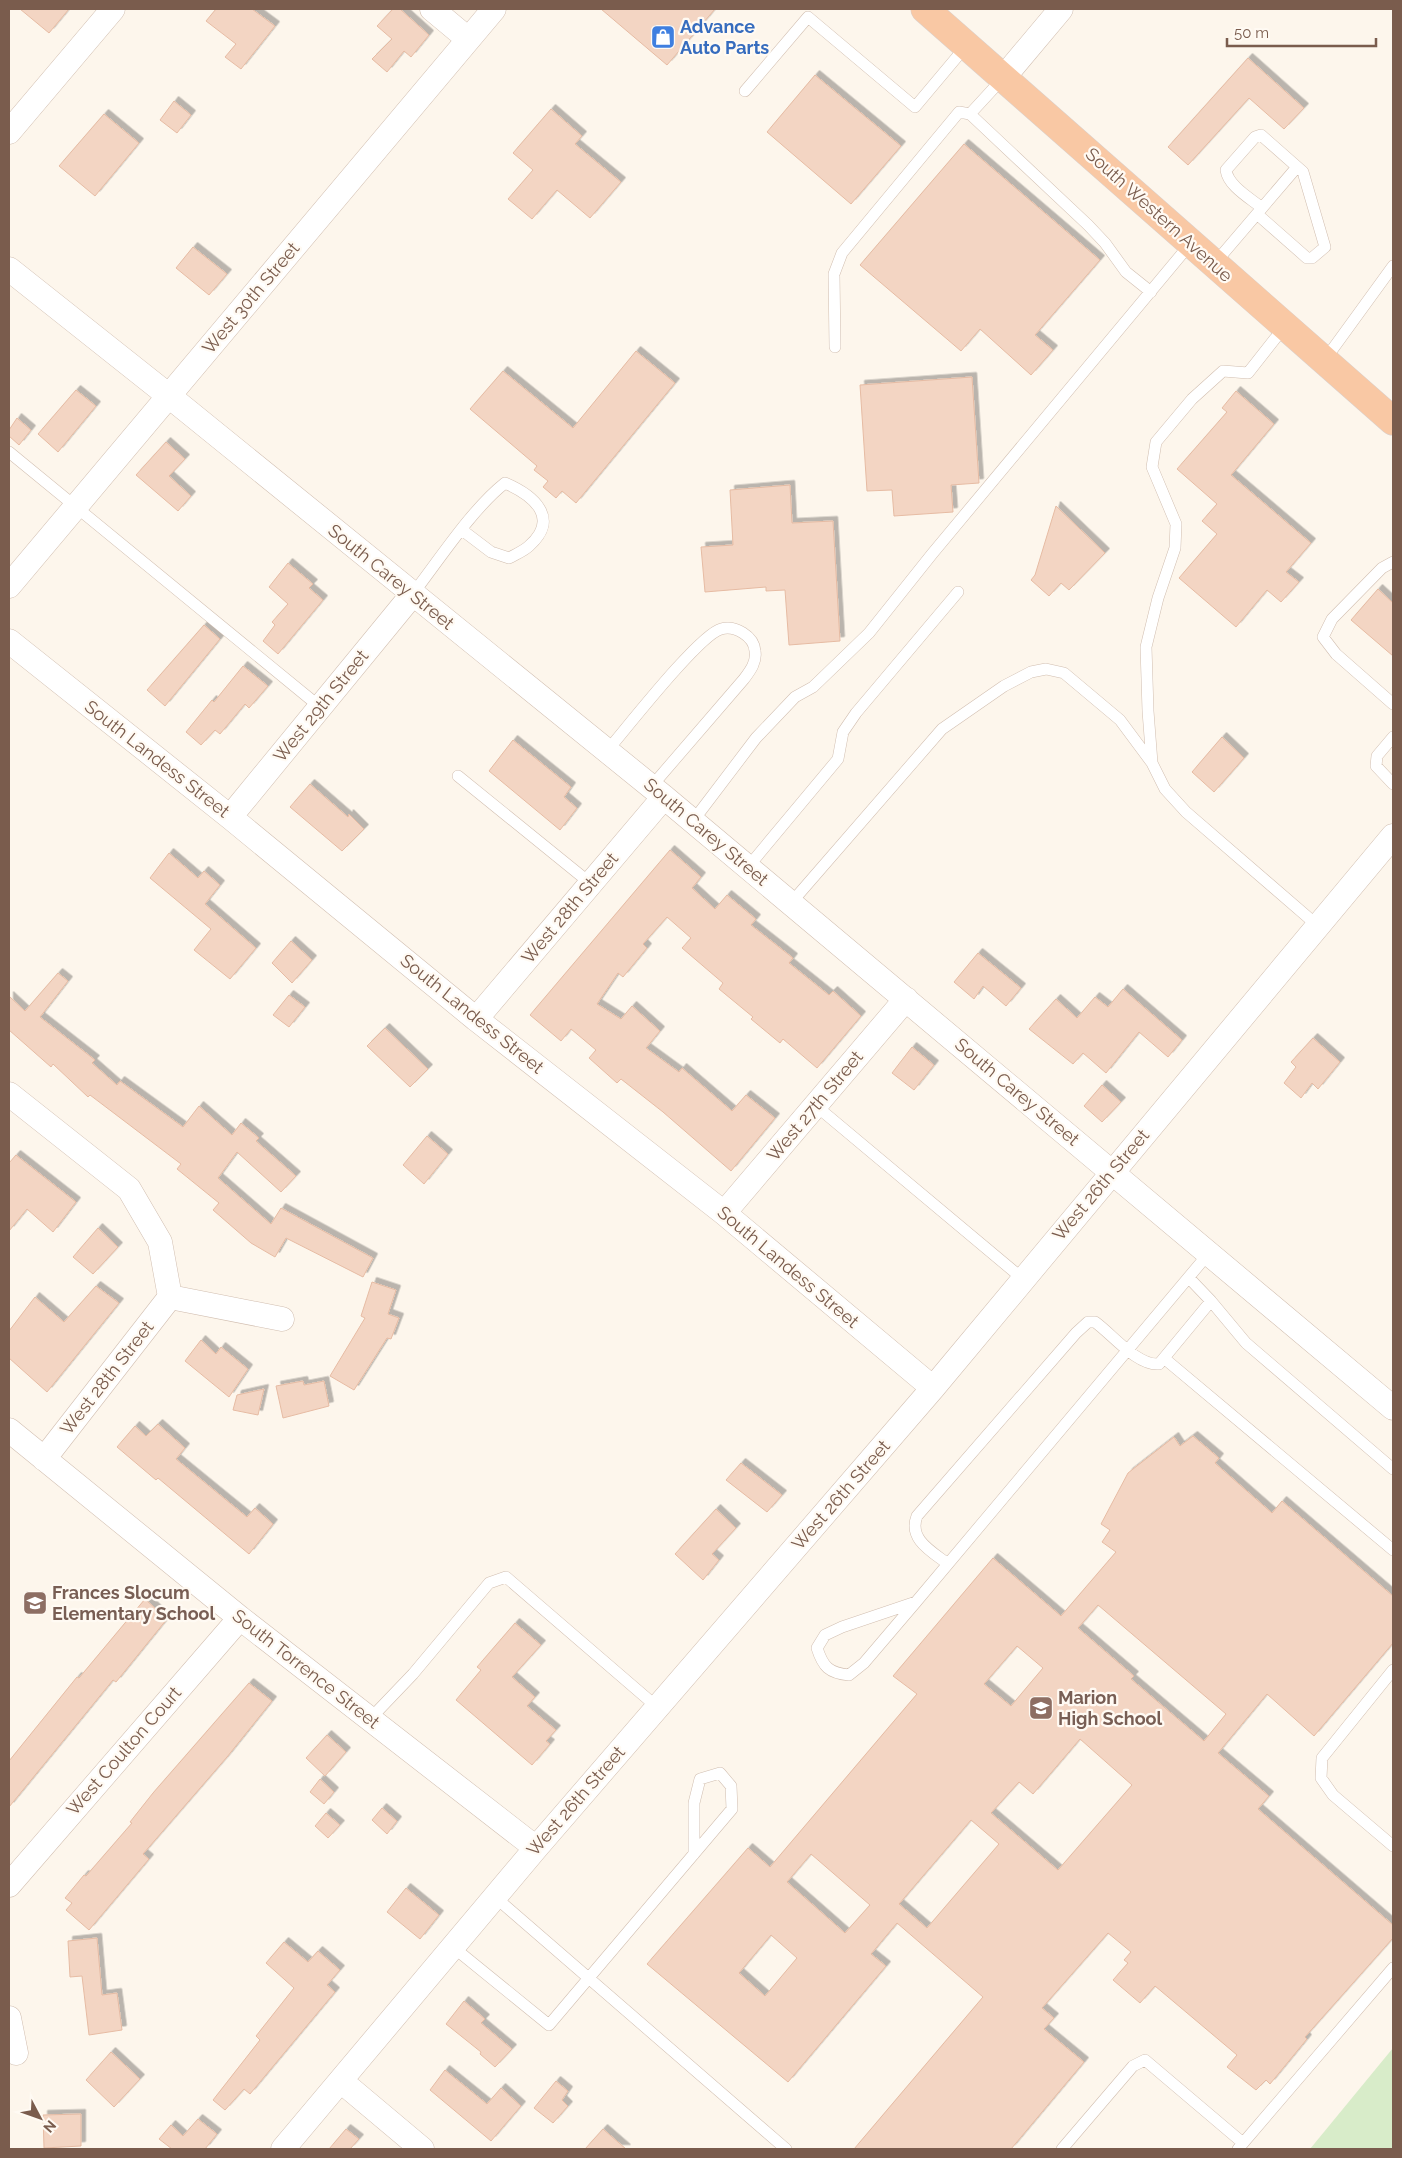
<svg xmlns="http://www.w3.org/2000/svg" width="1402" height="2158" font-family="Raleway,sans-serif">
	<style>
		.green { fill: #d8ecc9 }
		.building { fill: #f3d5c3; stroke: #e6bba3; fill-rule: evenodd; filter: url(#shadow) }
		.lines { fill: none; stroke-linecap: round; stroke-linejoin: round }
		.service-casing { stroke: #d1beb0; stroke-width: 12 }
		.minor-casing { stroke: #d1beb0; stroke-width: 25 }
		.trunk-casing { stroke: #dad1cd; stroke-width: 29 }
		.service { stroke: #fff; stroke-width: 11 }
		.minor { stroke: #fff; stroke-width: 24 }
		.trunk { stroke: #f9c8a4; stroke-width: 28 }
		.labels { text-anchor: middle; stroke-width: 4.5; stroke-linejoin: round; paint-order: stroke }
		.shop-label { font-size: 18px; font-weight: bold; fill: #366cbe; stroke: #fffaf3; text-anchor: start }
		.street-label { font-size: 18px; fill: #7a5c4d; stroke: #fffaf3 }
		.education-label { font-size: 18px; font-weight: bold; fill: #785e54; stroke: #fffaf3; text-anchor: start }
	</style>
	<defs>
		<filter id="shadow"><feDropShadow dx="4.5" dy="-4.5" stdDeviation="0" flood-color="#0004"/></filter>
	</defs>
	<rect width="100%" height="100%" fill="#fdf6ec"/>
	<path class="green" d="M 1393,2048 L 1393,2149 L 1310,2149 Z"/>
	<path class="building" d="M 20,9 L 69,9 L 49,33 Z
		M 216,9 L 252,9 L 275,26 L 241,69 L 225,57 L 236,44 L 206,21 Z
		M 393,9 L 400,9 L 429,35 L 411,57 L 404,51 L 387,72 L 372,59 L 392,39 L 377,26 Z
		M 601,9 L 715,9 L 667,65 Z
		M 1248,58 L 1304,108 L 1284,129 L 1249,98 L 1188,165 L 1168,147 Z
		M 815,75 L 901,146 L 851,204 L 767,132 Z
		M 174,101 L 191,115 L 177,133 L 160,120 Z
		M 551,109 L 582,136 L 575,144 L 621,182 L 590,218 L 557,190 L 532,219 L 508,199 L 533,170 L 513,153 Z
		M 104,114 L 139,143 L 95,196 L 59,166 Z
		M 964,144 L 1100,260 L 1035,335 L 1053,350 L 1031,375 L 980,329 L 961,351 L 860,265 Z
		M 193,247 L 227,274 L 209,295 L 176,268 Z
		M 636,351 L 675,383 L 576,503 L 562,491 L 556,498 L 543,487 L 548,481 L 534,470 L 537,466 L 470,409 L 503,371 L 573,428 Z
		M 972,377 L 979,483 L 951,485 L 953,512 L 894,516 L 892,490 L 867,491 L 860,385 Z
		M 76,390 L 96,406 L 58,452 L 38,434 Z
		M 1236,391 L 1274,424 L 1231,475 L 1311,543 L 1286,572 L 1299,582 L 1281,602 L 1267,590 L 1236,627 L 1179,578 L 1217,534 L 1202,521 L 1217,504 L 1177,469 L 1227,412 L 1222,408 Z
		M 17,418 L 31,430 L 19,445 L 9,436 L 9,430 Z
		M 166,442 L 185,459 L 169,476 L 191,496 L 178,511 L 136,475 Z
		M 790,485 L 792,523 L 833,521 L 840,641 L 789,645 L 785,590 L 766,591 L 766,587 L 705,592 L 701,547 L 733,545 L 730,490 Z
		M 1056,506 L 1105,553 L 1069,590 L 1061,583 L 1049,596 L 1031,580 L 1035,575 Z
		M 288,563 L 313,584 L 309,588 L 323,600 L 278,654 L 263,641 L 275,625 L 272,622 L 288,604 L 269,587 Z
		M 1378,589 L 1393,603 L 1393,656 L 1351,620 Z
		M 204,625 L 220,639 L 165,706 L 147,690 Z
		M 243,666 L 268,686 L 249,708 L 245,704 L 220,734 L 215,730 L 201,745 L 186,732 L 212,700 L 214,702 Z
		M 1222,737 L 1244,758 L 1214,792 L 1192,772 Z
		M 513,740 L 571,787 L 564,797 L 577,808 L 560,830 L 489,771 Z
		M 310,784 L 348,817 L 349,814 L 364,829 L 342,851 L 290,807 Z
		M 670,850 L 701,877 L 692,888 L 715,909 L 727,895 L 756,919 L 751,925 L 793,958 L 789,963 L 829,995 L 833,991 L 861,1016 L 817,1068 L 783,1039 L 780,1043 L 751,1019 L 753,1017 L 719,989 L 723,983 L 682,948 L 691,938 L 667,917 L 643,944 L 647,948 L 623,977 L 618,973 L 597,1004 L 621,1019 L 632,1006 L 660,1031 L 646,1048 L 679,1072 L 682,1068 L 732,1111 L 746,1095 L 775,1118 L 731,1171 L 663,1112 L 621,1079 L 617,1083 L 589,1058 L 596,1050 L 571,1029 L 561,1041 L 530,1015 Z
		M 169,853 L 198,878 L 204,871 L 220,885 L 205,904 L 256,948 L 230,979 L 194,950 L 211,929 L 150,878 Z
		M 291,941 L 312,960 L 292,983 L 272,963 Z
		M 978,953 L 1021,988 L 1006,1006 L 983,986 L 974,999 L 954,982 Z
		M 58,973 L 68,981 L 40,1017 L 95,1060 L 92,1063 L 117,1085 L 120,1081 L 183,1127 L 199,1106 L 232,1135 L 241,1123 L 259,1138 L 256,1141 L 296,1176 L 281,1192 L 237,1152 L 218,1178 L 271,1224 L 281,1208 L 373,1258 L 363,1277 L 286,1238 L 275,1257 L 251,1243 L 213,1210 L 219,1203 L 177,1169 L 181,1164 L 90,1095 L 88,1097 L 53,1064 L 51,1067 L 9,1030 L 9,996 L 25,1011 Z
		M 1123,989 L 1182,1040 L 1168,1057 L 1139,1032 L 1106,1073 L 1083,1053 L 1073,1064 L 1029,1029 L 1056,999 L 1077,1018 L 1095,997 L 1108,1007 Z
		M 289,995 L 305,1007 L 289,1027 L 273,1015 Z
		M 385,1028 L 428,1069 L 410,1087 L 367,1046 Z
		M 1313,1038 L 1340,1062 L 1318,1089 L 1312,1083 L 1301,1098 L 1284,1083 L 1296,1067 L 1291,1062 Z
		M 912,1047 L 934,1065 L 914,1090 L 892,1073 Z
		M 1102,1085 L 1121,1102 L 1102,1122 L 1084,1106 Z
		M 427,1136 L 448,1154 L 424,1184 L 403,1165 Z
		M 16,1155 L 76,1202 L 53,1232 L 27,1209 L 9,1231 L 9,1163 Z
		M 98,1228 L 118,1247 L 93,1274 L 73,1257 Z
		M 372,1282 L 396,1290 L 388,1314 L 399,1318 L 391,1339 L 387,1338 L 354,1390 L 330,1376 L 365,1318 L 361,1316 Z
		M 96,1286 L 119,1303 L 47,1392 L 9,1358 L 9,1331 L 35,1297 L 64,1322 Z
		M 201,1340 L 216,1354 L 221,1347 L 248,1369 L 229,1397 L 185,1361 Z
		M 303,1381 L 304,1385 L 324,1381 L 329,1406 L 283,1418 L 276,1386 Z
		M 264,1389 L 258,1415 L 233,1410 L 237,1395 Z
		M 158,1424 L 185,1448 L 176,1459 L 247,1517 L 255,1508 L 273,1524 L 249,1554 L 158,1478 L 156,1480 L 117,1447 L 135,1426 L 146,1436 Z
		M 1193,1436 L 1219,1458 L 1215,1463 L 1272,1513 L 1282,1501 L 1393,1596 L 1393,1643 L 1314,1736 L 1267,1694 L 1218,1753 L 1269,1796 L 1258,1809 L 1393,1925 L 1393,1938 L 1305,2037 L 1307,2039 L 1270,2084 L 1266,2080 L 1256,2090 L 1227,2067 L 1237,2055 L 1155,1986 L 1140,2003 L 1113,1980 L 1128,1963 L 1124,1960 L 1131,1952 L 1108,1933 L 1042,2008 L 1054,2018 L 1044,2029 L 1084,2062 L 1011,2149 L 854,2149 L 983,1997 L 897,1923 L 871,1954 L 886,1966 L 788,2082 L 647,1964 L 748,1848 L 770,1867 L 917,1694 L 893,1676 L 993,1558 L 1061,1616 L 1116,1552 L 1102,1542 L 1110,1530 L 1101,1524 L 1128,1473 L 1174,1437 L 1180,1446 ZM 1098,1605 L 1226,1714 L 1204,1741 L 1131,1679 L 1134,1676 L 1078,1628 ZM 1017,1646 L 1043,1668 L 1011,1706 L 984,1684 ZM 1080,1739 L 1132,1785 L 1058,1870 L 991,1813 L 1019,1782 L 1033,1794 ZM 971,1820 L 999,1844 L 927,1928 L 899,1904 ZM 811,1854 L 870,1905 L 845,1933 L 787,1882 ZM 771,1935 L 797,1958 L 765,1996 L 739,1973 Z
		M 741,1463 L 782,1495 L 767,1512 L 726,1480 Z
		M 716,1509 L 736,1528 L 712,1554 L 719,1560 L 703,1580 L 675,1554 Z
		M 145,1599 L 167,1619 L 116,1682 L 113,1680 L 9,1807 L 9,1761 L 77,1677 L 79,1678 Z
		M 515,1623 L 541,1645 L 512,1677 L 535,1697 L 527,1706 L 556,1730 L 546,1741 L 550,1744 L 532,1765 L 456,1700 L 481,1670 L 477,1667 Z
		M 249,1683 L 272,1701 L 227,1757 L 143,1854 L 149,1859 L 89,1930 L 66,1910 L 72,1903 L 65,1898 L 84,1875 L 86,1876 L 132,1823 L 130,1822 L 153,1793 Z
		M 327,1735 L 346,1752 L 325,1776 L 306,1758 Z
		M 320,1779 L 334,1792 L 324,1804 L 310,1792 Z
		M 382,1808 L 397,1821 L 387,1834 L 372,1820 Z
		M 326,1813 L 340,1825 L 328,1838 L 315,1826 Z
		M 406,1888 L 439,1915 L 420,1939 L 387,1912 Z
		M 97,1938 L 102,1995 L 117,1993 L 122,2030 L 89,2035 L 82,1976 L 70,1977 L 68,1941 Z
		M 284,1942 L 308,1962 L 318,1951 L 340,1970 L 327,1985 L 335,1992 L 250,2094 L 244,2089 L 225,2110 L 213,2100 L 260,2040 L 256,2036 L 294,1988 L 266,1963 Z
		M 464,2001 L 485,2019 L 481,2023 L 512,2049 L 495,2067 L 480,2054 L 481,2052 L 446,2024 Z
		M 111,2052 L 140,2079 L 114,2107 L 86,2080 Z
		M 445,2070 L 487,2104 L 501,2088 L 521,2106 L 491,2141 L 430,2090 Z
		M 556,2081 L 568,2091 L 562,2100 L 568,2106 L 553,2123 L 534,2108 Z
		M 81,2114 L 81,2146 L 44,2148 L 43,2115 Z
		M 198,2119 L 217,2134 L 205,2149 L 172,2149 L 159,2139 L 171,2125 L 183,2136 Z
		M 346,2129 L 359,2139 L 350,2149 L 329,2149 Z
		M 603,2129 L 626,2149 L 585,2149 Z"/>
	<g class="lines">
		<defs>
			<path id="service" d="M 1004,77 L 970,114 L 1088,225 L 1105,243 L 1126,272 L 1151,292
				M 745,91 L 808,17 L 915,107 L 967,45
				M 1257,214 L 1307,258 L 1312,258 L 1325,247 L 1303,172 L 1261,135 L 1255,137 L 1226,170 C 1228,186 1250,198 1262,208
				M 1215,263 L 1297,167
				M 1285,326 L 1248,373 L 1223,371 L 1192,399 L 1156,442 L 1152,467 L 1176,524 L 1175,548 L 1158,598 L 1146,647 L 1148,711 L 1152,763 L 1165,789 L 1186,812 L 1318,926
				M 835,347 L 834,274 L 842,253 L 959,112 L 970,114
				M 1324,361 L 1393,266
				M 9,452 L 320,707
				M 1393,562 L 1382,568 L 1332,619 L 1323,637 L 1336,654 L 1393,704
				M 412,595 C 439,560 472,509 505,483 C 533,495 561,518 529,546 C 524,551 516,554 509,558 L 491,552 L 462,530
				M 1393,737 L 1377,756 L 1376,766 L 1393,784
				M 607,751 C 626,729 699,635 721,629 C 735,625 754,636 755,651 C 757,662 750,671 744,679 L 651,787
				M 458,776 L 590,883
				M 693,821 L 756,738 L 795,697 L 813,687 L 869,633 L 932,554 L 1191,243
				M 748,867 L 838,759 L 843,732 L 856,713 L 958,592
				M 791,903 L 942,729 L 1004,686 L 1031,672 L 1046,669 L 1064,673 L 1120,720 L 1152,763
				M 815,1105 L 1023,1279
				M 1211,1301 L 1246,1343 L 1393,1469
				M 1165,1359 L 1393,1550
				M 948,1564 C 931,1551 908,1539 917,1516 L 1076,1333 L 1088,1322 L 1095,1322 C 1112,1334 1137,1366 1159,1364 L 1211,1301 L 1189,1278
				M 916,1602 L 842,1627 L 825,1635 L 817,1648 C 823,1667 829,1673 849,1675 L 864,1663 L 916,1602 L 1209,1253
				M 1393,1670 L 1322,1758 L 1321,1778 L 1333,1795 L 1393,1846
				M 370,1719 L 413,1674 L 489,1583 L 506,1577 L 657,1707
				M 495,1897 L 786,2149
				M 453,1947 L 549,2025 L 732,1809 L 731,1786 L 720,1773 L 700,1779 L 694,1803 L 694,1854
				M 1062,2149 L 1133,2066 L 1145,2060 L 1243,2143
				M 1238,2149 L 1393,1968"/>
			<path id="minor" d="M 432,9 L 468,39
				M 1004,77 L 1061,9
				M 9,132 L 113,9
				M 9,269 L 169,396 L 664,797 L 1393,1408
				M 9,586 L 494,9
				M 9,641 L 230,817 L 476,1019 L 724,1213 L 933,1388
				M 230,817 L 412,595
				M 476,1019 L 664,797
				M 9,1094 L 129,1189 L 160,1242 L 170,1297
				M 724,1213 L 906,999
				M 170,1297 L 282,1319
				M 9,1430 L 240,1618 L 536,1848
				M 44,1459 L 170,1297
				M 9,1885 L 240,1618
				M 9,2018 L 16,2053
				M 341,2081 L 422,2149
				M 283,2149 L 536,1848 L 933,1388 L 1393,836"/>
			<path id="trunk" d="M 925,9 L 1393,421"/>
		</defs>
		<use href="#service" class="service-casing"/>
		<use href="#minor" class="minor-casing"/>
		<use href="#trunk" class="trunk-casing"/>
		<use href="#service" class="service"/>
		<use href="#minor" class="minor"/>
		<use href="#trunk" class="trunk"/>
	</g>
	<defs>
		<symbol id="shop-square" viewBox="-11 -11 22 22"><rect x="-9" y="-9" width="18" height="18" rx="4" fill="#3f7fe0" stroke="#fffaf3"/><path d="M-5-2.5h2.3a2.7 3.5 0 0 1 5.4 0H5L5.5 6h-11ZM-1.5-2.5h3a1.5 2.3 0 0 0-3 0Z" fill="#fff"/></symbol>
		<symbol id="school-square" viewBox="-11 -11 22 22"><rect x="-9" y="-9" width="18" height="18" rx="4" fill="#8d6e63" stroke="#fffaf3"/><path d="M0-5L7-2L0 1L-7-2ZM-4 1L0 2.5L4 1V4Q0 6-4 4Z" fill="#fff"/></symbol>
	</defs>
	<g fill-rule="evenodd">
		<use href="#shop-square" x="649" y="23" width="28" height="28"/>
		<use href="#school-square" x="21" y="1589" width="28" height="28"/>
		<use href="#school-square" x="1027" y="1694" width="28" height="28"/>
	</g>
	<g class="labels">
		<g class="shop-label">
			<text x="680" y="33">Advance<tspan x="680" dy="21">Auto Parts</tspan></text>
		</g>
		<g class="street-label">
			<text transform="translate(1159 215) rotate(42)" y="6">South Western Avenue</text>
			<text transform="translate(251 298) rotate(-50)" y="6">West 30th Street</text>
			<text transform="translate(391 577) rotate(39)" y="6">South Carey Street</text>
			<text transform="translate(321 706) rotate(-51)" y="6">West 29th Street</text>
			<text transform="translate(157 759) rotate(38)" y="6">South Landess Street</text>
			<text transform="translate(706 832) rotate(40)" y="6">South Carey Street</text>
			<text transform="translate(570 908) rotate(-50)" y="6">West 28th Street</text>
			<text transform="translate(472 1014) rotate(39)" y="6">South Landess Street</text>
			<text transform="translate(1017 1092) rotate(40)" y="6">South Carey Street</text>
			<text transform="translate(815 1106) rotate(-50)" y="6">West 27th Street</text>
			<text transform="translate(1101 1185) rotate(-50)" y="6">West 26th Street</text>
			<text transform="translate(788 1267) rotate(40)" y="6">South Landess Street</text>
			<text transform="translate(107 1378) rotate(-52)" y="6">West 28th Street</text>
			<text transform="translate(841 1495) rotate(-49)" y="6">West 26th Street</text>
			<text transform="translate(306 1669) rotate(38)" y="6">South Torrence Street</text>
			<text transform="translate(124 1751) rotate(-49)" y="6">West Coulton Court</text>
			<text transform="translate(576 1801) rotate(-49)" y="6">West 26th Street</text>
		</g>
		<g class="education-label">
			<text x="52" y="1599">Frances Slocum<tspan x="52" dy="21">Elementary School</tspan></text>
			<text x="1058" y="1704">Marion<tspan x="1058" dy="21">High School</tspan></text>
		</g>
	</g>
	<rect width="1402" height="2158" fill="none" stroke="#7a5c4d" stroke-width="20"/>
	<g transform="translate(40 2118) rotate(131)" stroke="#fffaf3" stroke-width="4" paint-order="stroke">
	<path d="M0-4L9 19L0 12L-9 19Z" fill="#7a5c4d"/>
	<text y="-8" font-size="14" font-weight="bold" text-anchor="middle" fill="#7a5c4d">N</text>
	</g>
	<path d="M1227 38v8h149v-8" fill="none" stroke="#7a5c4d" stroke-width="2.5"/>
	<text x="1234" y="38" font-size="15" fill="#7a5c4d" stroke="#fffaf3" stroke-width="4" paint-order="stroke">50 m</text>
</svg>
